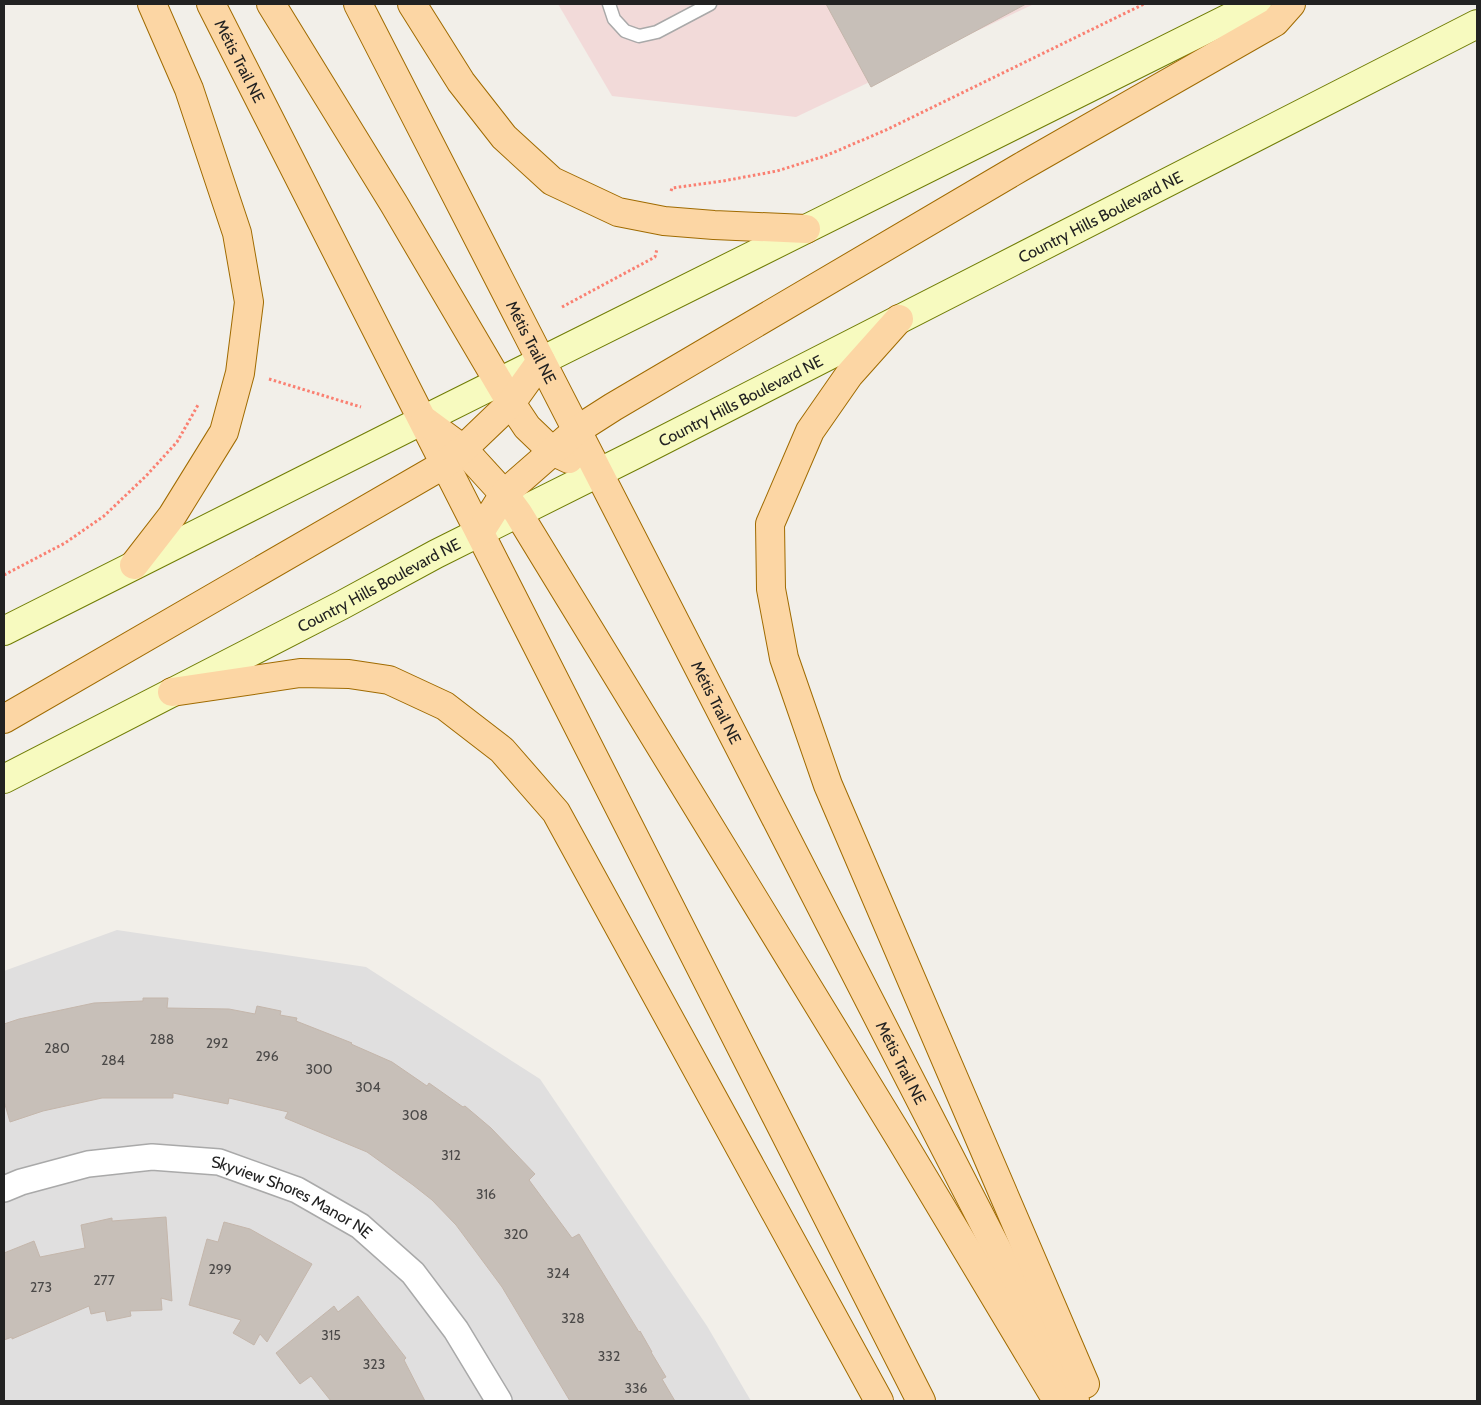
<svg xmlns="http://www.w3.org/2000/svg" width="1481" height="1405" font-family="Cabin,sans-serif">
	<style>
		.residential { fill: #e0dfdf }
		.commercial { fill: #f2dad9 }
		.building { fill: #c7bfb8; stroke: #c4b6ab }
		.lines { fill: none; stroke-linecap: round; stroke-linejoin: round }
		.lane-casing { stroke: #a9a9a9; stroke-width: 15 }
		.street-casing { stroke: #a9a9a9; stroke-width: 28 }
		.secondary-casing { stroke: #707d05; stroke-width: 30 }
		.primary-casing { stroke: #a06b00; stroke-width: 30 }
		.path { stroke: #fa8072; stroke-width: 3; stroke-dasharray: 2.5 2.5; stroke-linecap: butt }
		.lane { stroke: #fff; stroke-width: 12 }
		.street { stroke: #fff; stroke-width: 25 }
		.secondary { stroke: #f7fabf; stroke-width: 28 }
		.primary { stroke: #fcd6a4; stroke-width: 28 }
		.labels { text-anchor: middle; stroke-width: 4; stroke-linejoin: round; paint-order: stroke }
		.number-label { font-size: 14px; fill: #4b4948 }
		.street-label { font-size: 16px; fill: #222; stroke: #fff }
	</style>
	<rect width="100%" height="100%" fill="#f2efe9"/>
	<path class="residential" d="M 117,930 L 366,967 L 540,1079 L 707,1326 L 751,1401 L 4,1401 L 4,971 Z"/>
	<path class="commercial" d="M 558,4 L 1034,4 L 796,117 L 612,96 Z"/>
	<path class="building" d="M 826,4 L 1026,4 L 871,87 Z
		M 143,998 L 168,998 L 167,1008 L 229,1009 L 255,1014 L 257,1006 L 281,1011 L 280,1015 L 297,1018 L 296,1021 L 352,1043 L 351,1044 L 392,1062 L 427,1086 L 429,1083 L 463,1107 L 465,1106 L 491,1128 L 535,1174 L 529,1180 L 572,1238 L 579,1234 L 639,1332 L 640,1331 L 652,1352 L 651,1352 L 666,1377 L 662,1379 L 675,1401 L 570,1401 L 502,1287 L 456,1225 L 432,1200 L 413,1185 L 367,1152 L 285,1118 L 288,1112 L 229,1098 L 228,1104 L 173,1093 L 173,1098 L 102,1098 L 43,1111 L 10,1122 L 4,1101 L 4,1024 L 19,1019 L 94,1003 L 143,1001 Z
		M 166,1217 L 172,1301 L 161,1298 L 162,1310 L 130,1311 L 131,1316 L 107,1321 L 105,1311 L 91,1314 L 89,1306 L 12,1339 L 12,1337 L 4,1340 L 4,1253 L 34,1241 L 40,1257 L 85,1248 L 81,1225 L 112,1218 L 112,1221 Z
		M 224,1222 L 250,1229 L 312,1264 L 267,1342 L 260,1334 L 254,1345 L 233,1333 L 241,1320 L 189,1305 L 207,1239 L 218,1242 Z
		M 358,1296 L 406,1358 L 404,1360 L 425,1401 L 331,1401 L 311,1376 L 300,1384 L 276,1353 L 334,1306 L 338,1312 Z"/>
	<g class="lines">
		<defs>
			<path id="lane" d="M 609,4 L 614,19 L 625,31 L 639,36 L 657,32 L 710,4"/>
			<g id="street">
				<path id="s1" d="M 4,1189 L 21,1182 L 88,1164 L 152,1157 L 219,1162 L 297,1190 L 360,1226 L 413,1273 L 456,1330 L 499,1401"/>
			</g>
			<g id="secondary">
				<path d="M 4,631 L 423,420 L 1257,4"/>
				<path id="s2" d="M 4,779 L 342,605 L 436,554 L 636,454 L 1477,24"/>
			</g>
			<g id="primary">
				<path id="s3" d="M 211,4 L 921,1401"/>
				<path d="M 271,4 L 394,204 L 511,403 L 527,427 L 552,451 L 569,459"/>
				<path id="s4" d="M 358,4 L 1075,1401"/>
				<path d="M 412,4 L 461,82 L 504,137 L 552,181 L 618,212 L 664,221 L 714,225 L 806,229"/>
				<path d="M 899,319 L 849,375 L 810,431 L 770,524 L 771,589 L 784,658 L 828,785 L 1085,1384"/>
				<path d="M 425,421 L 463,449 L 504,494 L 518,513 L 901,1140 L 1052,1392"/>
				<path d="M 480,532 L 504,494 L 577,430 L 613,407 L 1021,167 L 1275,22 L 1291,4"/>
				<path d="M 134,565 L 172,516 L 224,432 L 240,373 L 249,302 L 237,233 L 189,89 L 152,4"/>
				<path d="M 172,692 L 300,673 L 349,674 L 389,680 L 445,706 L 502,750 L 556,812 L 879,1401"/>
				<path d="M 4,719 L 445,464 L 463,449 L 511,403 L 541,361"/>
			</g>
		</defs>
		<use href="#lane" class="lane-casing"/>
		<use href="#street" class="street-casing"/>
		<use href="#secondary" class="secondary-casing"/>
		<use href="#primary" class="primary-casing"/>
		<path class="path" d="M 671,191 L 672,188 L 723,181 L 777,171 L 825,156 L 886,130 L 1144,4
			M 562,307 L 655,257 L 657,249
			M 269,379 L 361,407
			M 4,575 L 65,543 L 104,516 L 146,476 L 177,442 L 198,405"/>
		<use href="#lane" class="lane"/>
		<use href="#street" class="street"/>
		<use href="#secondary" class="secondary"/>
		<use href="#primary" class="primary"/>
	</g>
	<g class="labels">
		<g class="number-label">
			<text x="162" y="1044">288</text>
			<text x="217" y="1048">292</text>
			<text x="57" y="1053">280</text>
			<text x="267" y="1061">296</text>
			<text x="113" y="1065">284</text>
			<text x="319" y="1074">300</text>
			<text x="368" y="1092">304</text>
			<text x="415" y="1120">308</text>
			<text x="451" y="1160">312</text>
			<text x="486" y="1199">316</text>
			<text x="516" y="1239">320</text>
			<text x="220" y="1274">299</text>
			<text x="558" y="1278">324</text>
			<text x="104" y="1285">277</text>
			<text x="41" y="1292">273</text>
			<text x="573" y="1323">328</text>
			<text x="331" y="1340">315</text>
			<text x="609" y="1361">332</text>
			<text x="374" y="1369">323</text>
			<text x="636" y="1393">336</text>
		</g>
		<g class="street-label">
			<text dy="6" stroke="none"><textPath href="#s3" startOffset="64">Métis Trail NE</textPath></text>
			<text dy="6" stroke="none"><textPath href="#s2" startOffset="1232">Country Hills Boulevard NE</textPath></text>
			<text dy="6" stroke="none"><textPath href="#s4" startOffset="380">Métis Trail NE</textPath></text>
			<text dy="6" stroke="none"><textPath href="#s2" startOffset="828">Country Hills Boulevard NE</textPath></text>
			<text dy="6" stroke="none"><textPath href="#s2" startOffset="422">Country Hills Boulevard NE</textPath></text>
			<text dy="6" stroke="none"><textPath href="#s4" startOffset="785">Métis Trail NE</textPath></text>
			<text dy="6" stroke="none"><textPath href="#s4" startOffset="1190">Métis Trail NE</textPath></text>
			<text dy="6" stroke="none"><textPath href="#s1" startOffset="300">Skyview Shores Manor NE</textPath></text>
		</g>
	</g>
	<rect width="1481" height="1405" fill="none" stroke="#222222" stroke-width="10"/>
</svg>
